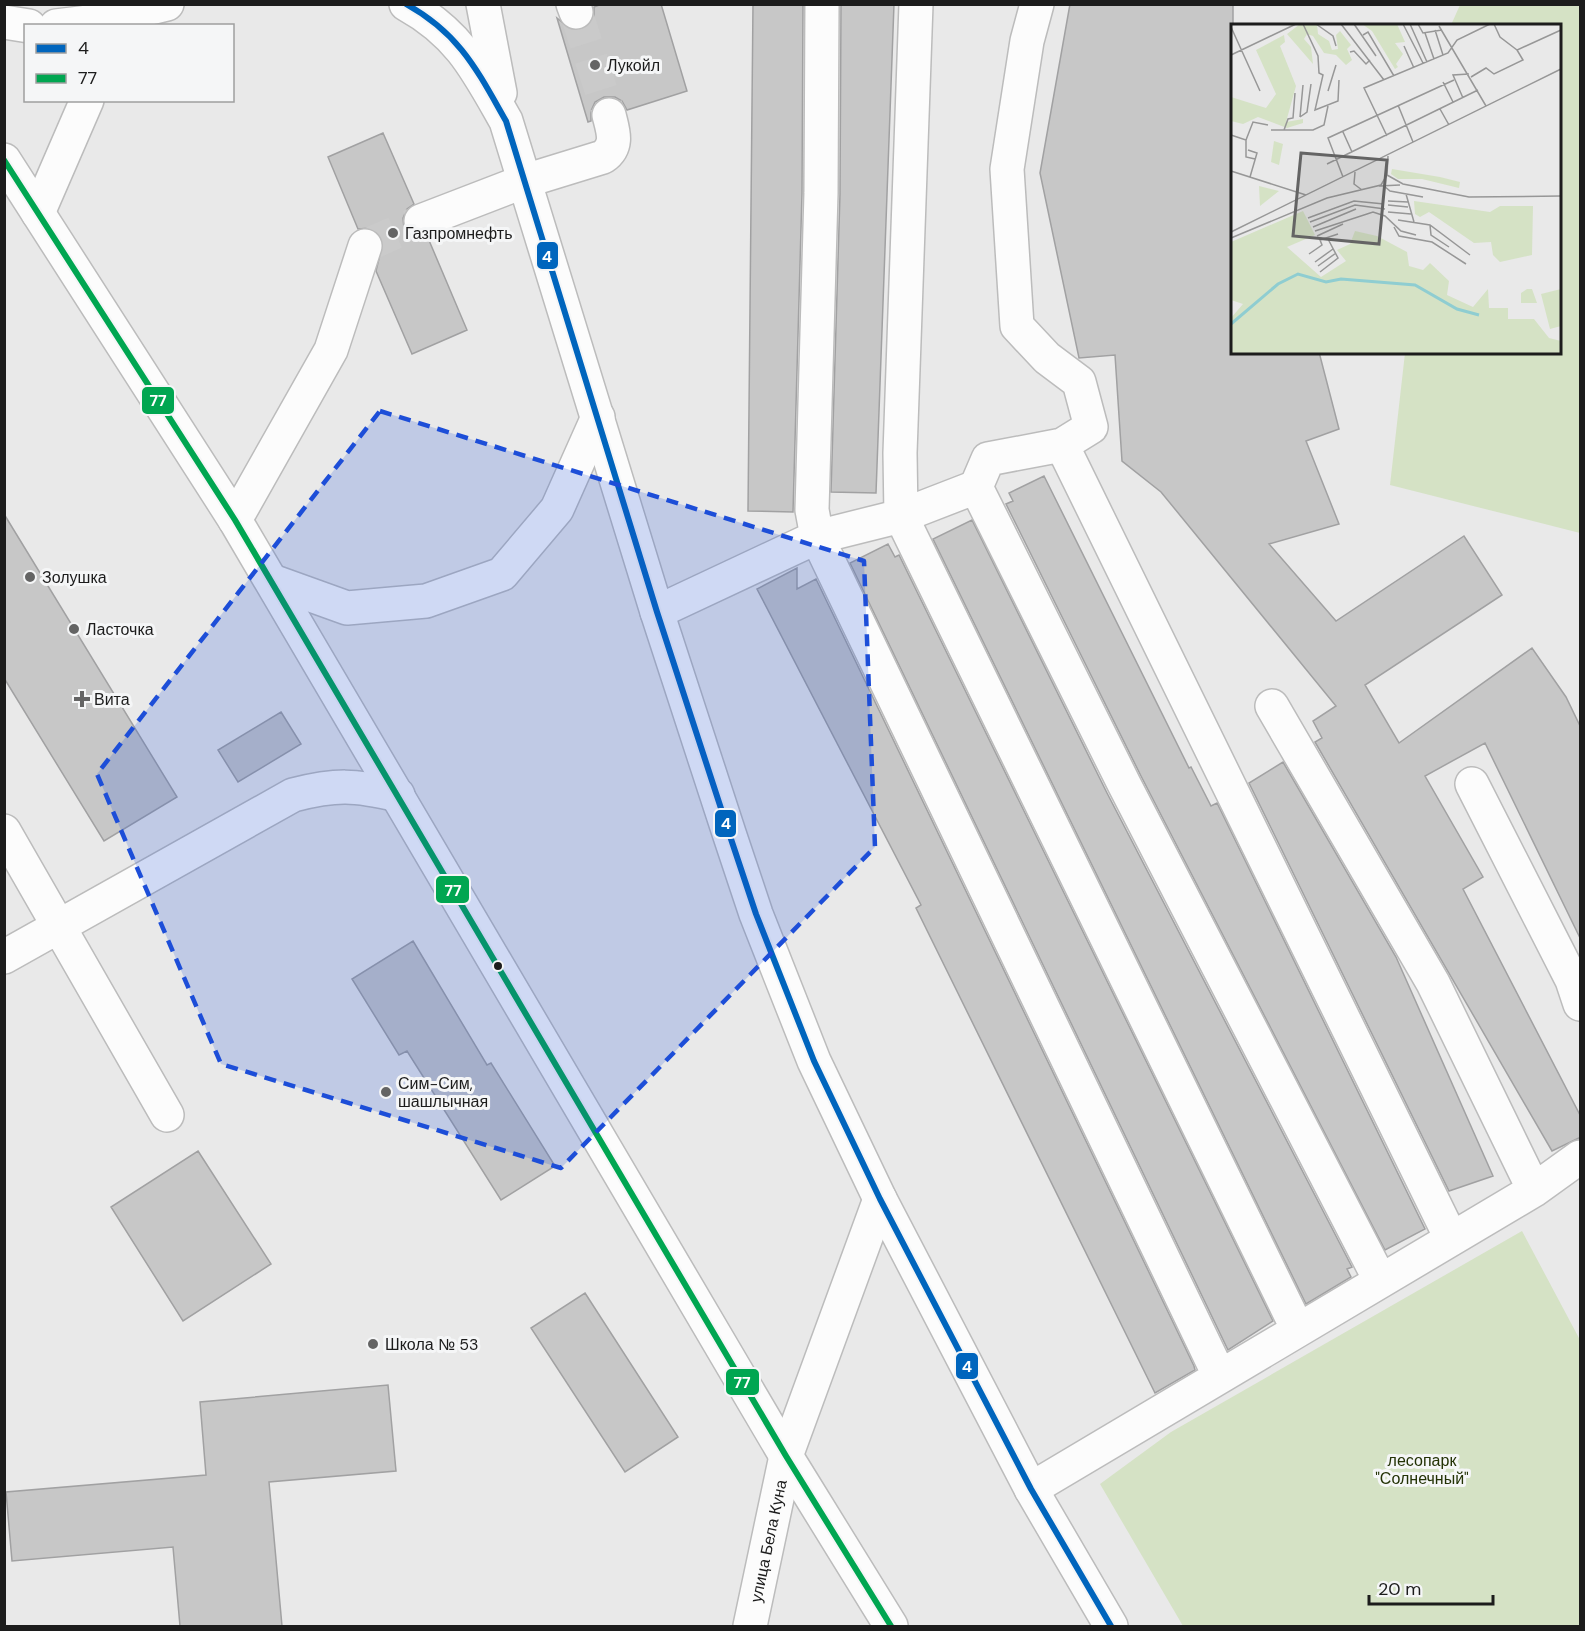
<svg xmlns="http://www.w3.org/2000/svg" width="1585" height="1631" font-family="'DM Sans',sans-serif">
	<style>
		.green { fill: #d5e2c5 }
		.building { fill: #c7c7c7; stroke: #a1a1a2; stroke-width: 1.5 }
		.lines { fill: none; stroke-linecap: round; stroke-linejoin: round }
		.minor-tunnel { stroke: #cacaca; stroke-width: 33; stroke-dasharray: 33 16; stroke-linecap: butt }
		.minor-casing { stroke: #bcbcbc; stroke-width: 36 }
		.major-casing { stroke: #bcbcbc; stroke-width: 36 }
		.minor { stroke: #fcfcfc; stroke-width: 33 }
		.major { stroke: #fcfcfc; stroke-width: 33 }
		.bus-1-casing { stroke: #f5f6f7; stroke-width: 10 }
		.bus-2-casing { stroke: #f5f6f7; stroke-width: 10 }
		.bus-1 { stroke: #0065bd; stroke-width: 6 }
		.bus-2 { stroke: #00a651; stroke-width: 6 }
		.marked { fill: #1d4ed8; fill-opacity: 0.2; stroke: #1d4ed8; stroke-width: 4.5; stroke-dasharray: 12 8; stroke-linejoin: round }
		.poi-dot { fill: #646464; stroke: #f5f6f7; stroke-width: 2 }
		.bus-dot { fill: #1c1c1c; stroke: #f5f6f7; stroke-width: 2 }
		.labels { text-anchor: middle; stroke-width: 6; stroke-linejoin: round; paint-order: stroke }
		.poi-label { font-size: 16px; fill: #1c1c1c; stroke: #f5f6f7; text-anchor: start }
		.park-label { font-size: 16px; fill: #233205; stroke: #f5f6f7 }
		.street-label { font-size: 16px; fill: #1c1c1c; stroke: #f5f6f7 }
		.inset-river { fill: none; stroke: #8fcdd1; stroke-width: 3 }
		.inset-road { fill: none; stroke: #979797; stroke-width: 1.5 }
		.view { fill: #646464; fill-opacity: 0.15; stroke: #646464; stroke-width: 3 }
		.inset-edge { fill: none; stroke: #1c1c1c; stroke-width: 3 }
		.line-badge { stroke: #f5f6f7; stroke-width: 2 }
		.badge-label { font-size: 16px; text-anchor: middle; font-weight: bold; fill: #fff }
	</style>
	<rect width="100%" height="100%" fill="#e9e9e9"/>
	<path class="green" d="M 1460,5 L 1580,5 L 1580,533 L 1390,485 L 1405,353 L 1560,352 L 1560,26 L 1451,25 Z
		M 1522,1231 L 1580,1340 L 1580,1626 L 1183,1626 L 1100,1484 L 1171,1432 Z"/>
	<path class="building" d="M 602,4 L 661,4 L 687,91 L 627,110 L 622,101 L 615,97 L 604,97 L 595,102 L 591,111 L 591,121 L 588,122 L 557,18 L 572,30 L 582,30 L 591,23 L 594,16 L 594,7 Z
		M 753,4 L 803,4 L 802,193 L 793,512 L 748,511 Z
		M 841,4 L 894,4 L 876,493 L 831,492 L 840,194 Z
		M 1070,4 L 1233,4 L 1233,352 L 1319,352 L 1339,429 L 1306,441 L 1339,524 L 1269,544 L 1336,621 L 1464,536 L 1502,595 L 1365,685 L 1399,743 L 1532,648 L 1566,697 L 1581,728 L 1581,940 L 1485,743 L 1425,776 L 1483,877 L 1463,889 L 1581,1117 L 1581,1137 L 1552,1151 L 1315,742 L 1322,738 L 1313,721 L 1336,706 L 1161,492 L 1122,461 L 1115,355 L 1079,358 L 1040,173 Z
		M 383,133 L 414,204 L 407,209 L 403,218 L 404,228 L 410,236 L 418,239 L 428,238 L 467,330 L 412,354 L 376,271 L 383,242 L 379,233 L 371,228 L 358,229 L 328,157 Z
		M 1044,476 L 1189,768 L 1191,767 L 1211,806 L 1217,803 L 1425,1229 L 1385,1250 L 1141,776 L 1006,504 L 1013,501 L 1009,493 Z
		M 4,514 L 177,797 L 104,841 L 4,678 Z
		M 972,520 L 1107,793 L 1352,1267 L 1347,1269 L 1351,1277 L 1306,1304 L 933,539 Z
		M 888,544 L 895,557 L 899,555 L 1273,1321 L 1228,1350 L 850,563 Z
		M 797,568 L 797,589 L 816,579 L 1194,1366 L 1195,1370 L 1155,1393 L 916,908 L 921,905 L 757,589 Z
		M 281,712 L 301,744 L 238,782 L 218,750 Z
		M 1283,762 L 1396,957 L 1493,1176 L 1449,1191 L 1249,783 Z
		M 413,941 L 487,1065 L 491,1063 L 555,1166 L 501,1200 L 407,1051 L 399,1055 L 352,979 Z
		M 198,1151 L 271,1264 L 183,1321 L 111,1207 Z
		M 585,1293 L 678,1437 L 625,1472 L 531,1328 Z
		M 388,1385 L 396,1471 L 269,1482 L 282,1626 L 180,1626 L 173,1547 L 12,1561 L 6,1492 L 206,1475 L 200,1402 Z"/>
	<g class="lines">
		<path class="minor-tunnel" d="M 576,12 L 609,115
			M 365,246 L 421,221"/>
		<defs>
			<path id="minor" d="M 573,4 L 576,12
				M 822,4 L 821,193 L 812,510 L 817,537 L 1219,1375
				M 916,4 L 900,453 L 901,516 L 1298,1330
				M 1037,4 L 1027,41 L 1007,169 L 1017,326 L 1047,358 L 1079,382 L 1091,427 L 1062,445 L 1451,1238
				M 421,221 L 525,181 L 603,157 C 619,146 613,131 609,115
				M 976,487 L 1124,784 L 1380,1280
				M 235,520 L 331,350 L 365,246
				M 657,612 L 817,537 L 901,516 L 976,487 L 988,459 L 1062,445
				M 1272,706 L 1433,983 L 1534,1190
				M 1472,784 L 1572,980 L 1580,1004
				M 4,831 L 167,1115
				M 4,957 L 293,795 C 337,784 354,785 398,795
				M 786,1456 L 880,1199
				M 1031,1489 L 1534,1190 L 1580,1157"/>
			<g id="major">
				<path d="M 406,4 C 460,34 477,70 506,121 L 657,612 L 729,833 L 756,914 L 814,1061 L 880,1199 L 1031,1489 L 1111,1626"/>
				<path d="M 483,4 L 500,93"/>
				<path d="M 4,22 L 29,26"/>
				<path d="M 56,26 L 97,21 L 167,4"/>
				<path d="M 4,160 L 235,520 L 786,1456 L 891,1626"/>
				<path d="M 38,213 L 87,100"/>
				<path d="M 272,581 L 347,608 L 426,601 L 502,574 L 557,509 L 598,417"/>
				<path id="s1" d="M 750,1626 L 786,1456"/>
			</g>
		</defs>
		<use href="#minor" class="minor-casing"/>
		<use href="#major" class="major-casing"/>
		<use href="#minor" class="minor"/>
		<use href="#major" class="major"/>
		<defs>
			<path id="bus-1" d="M 406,4 C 460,34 477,70 506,121 L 657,612 L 729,833 L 756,914 L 814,1061 L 880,1199 L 1031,1489 L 1111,1626"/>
			<path id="bus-2" d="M 4,160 L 235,520 L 786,1456 L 891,1626"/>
		</defs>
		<use href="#bus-1" class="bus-1-casing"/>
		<use href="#bus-2" class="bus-2-casing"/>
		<use href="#bus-1" class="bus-1"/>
		<use href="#bus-2" class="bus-2"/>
	</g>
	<path class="marked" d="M 380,411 L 864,561 L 875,847 L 561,1168 L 221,1064 L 97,774 Z"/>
	<g class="poi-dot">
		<circle cx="595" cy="65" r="6"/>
		<circle cx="393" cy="233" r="6"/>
		<circle cx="30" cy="577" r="6"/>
		<circle cx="74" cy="629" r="6"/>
		<path d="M79 690h6v6h6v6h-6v6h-6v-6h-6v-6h6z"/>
		<circle cx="386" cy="1092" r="6"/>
		<circle cx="373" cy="1344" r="6"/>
	</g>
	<circle class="bus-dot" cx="498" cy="966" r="5"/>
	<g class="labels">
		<g class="poi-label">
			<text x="607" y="71">Лукойл</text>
			<text x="405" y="239">Газпромнефть</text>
			<text x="42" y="583">Золушка</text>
			<text x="86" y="635">Ласточка</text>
			<text x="94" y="705">Вита</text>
			<text x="398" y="1089">Сим-Сим,<tspan x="398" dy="18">шашлычная</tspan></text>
			<text x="385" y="1350">Школа № 53</text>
		</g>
		<g class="park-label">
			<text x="1422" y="1466">лесопарк<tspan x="1422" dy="18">"Солнечный"</tspan></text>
		</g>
		<g class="street-label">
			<text dy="6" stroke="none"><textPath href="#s1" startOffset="87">улица Бела Куна</textPath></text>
		</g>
	</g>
	<g transform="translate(1231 24)">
		<rect width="330" height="330" fill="#e9e9e9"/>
		<path d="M 69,0 L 86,0 L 87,10 L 98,17 L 101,26 L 107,25 L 105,11 L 109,7 L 120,21 L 116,25 L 121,36 L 115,41 L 105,31 L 93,29 L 82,12 L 76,10 L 73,15 L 80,23 L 82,40 L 56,10 ZM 131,0 L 166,0 L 174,18 L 164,19 L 172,30 L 165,40 L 167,43 L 164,45 L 141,7 ZM 53,11 L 54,18 L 49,22 L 65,62 L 55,98 L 72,95 L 72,99 L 56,104 L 27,93 L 12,100 L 0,97 L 0,73 L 35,84 L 45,70 L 25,26 ZM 43,117 L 52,120 L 48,141 L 40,138 ZM 161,145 L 209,153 L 229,158 L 228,164 L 191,155 L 167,155 L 160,150 ZM 28,162 L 48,167 L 29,182 ZM 183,177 L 259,188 L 269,182 L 302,182 L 301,231 L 269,238 L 262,231 L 260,218 L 243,219 L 198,188 L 189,193 L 184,190 ZM 72,187 L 84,211 L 56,223 L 90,253 L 115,237 L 106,226 L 119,220 L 124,207 L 146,212 L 176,228 L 178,242 L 192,246 L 199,239 L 218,257 L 216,271 L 242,283 L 257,265 L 258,284 L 277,284 L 277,295 L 303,295 L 318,314 L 330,317 L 330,330 L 0,330 L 0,294 L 12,280 L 0,276 L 0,218 ZM 296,265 L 301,265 L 306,279 L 290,279 L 290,269 ZM 330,265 L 330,302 L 319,305 L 310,270 Z" fill="#d5e2c5"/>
		<path class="inset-river" d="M 0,300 L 47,260 L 67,250 L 95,258 L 110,255 L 184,261 L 226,285 L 248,291"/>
		<path class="inset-road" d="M 72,0 L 87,32 L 88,49 L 92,51 L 84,86 L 107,77 L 108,56M 85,0 L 102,12 L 105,22M 110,0 L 153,56M 123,0 L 145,32M 172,0 L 192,39M 179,0 L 196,38M 187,0 L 192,9 L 211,6M 263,0 L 269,13 L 286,26M 208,2 L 255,82M 0,3 L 29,67M 204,6 L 212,31M 194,9 L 203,35M 132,11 L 137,8 L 163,52M 173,22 L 183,44M 119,28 L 123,27 L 135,40 L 139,36M 0,31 L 65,0M 240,53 L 255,44 L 263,50 L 292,36 L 286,26 L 330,6M 212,58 L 222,78M 97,67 L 105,41M 232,74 L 222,51 L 238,50M 167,81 L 182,118M 209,85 L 218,101M 69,93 L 76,88 L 80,60M 69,93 L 72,61M 40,106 L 82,106 L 93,101 L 97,82M 53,106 L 57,95 L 62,94 L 64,69M 112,108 L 121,128M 0,111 L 15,116 L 15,133 L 24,135M 156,112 L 133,64 L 217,29 L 226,16 L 259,0M 15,116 L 22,98 L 37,101M 17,126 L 26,129 L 19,153M 96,140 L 247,66M 0,147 L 75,171M 124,148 L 123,160 L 131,166M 156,151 L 172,160 L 238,173 L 330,172M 112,153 L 97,114 L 223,56M 148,162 L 169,161M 153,162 L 159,167 L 192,173M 175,170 L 183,198M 157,177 L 177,178M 157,181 L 177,183M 157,188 L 180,190M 77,194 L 123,177 L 153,180M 167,196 L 199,201 L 239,231M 79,198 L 124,181 L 154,185M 199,201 L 200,211 L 218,223M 82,203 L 125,185M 163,203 L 168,212 L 201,218 L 235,240M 84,207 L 142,188 L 154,192 L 170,207 L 185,211M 0,208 L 330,45M 86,212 L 112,200M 0,214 L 96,174 L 150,161 L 156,151 L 157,132M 78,230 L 91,221 L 89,216 L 107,210M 84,238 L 102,225M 87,242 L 105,229M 89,248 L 107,234 L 97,215"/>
		<path class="view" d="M 70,129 L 156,136 L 148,220 L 62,212 Z"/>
		<rect width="330" height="330" class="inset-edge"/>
	</g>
	<g class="line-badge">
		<rect x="536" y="241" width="23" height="29" rx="6" fill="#0065bd"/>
		<rect x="141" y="386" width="34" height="29" rx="6" fill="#00a651"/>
		<rect x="714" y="809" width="23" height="29" rx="6" fill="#0065bd"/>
		<rect x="435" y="875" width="35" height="29" rx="6" fill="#00a651"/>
		<rect x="955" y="1352" width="24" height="28" rx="6" fill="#0065bd"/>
		<rect x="725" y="1368" width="35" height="28" rx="6" fill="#00a651"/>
	</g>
	<g class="badge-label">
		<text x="547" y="262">4</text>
		<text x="158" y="406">77</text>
		<text x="726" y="829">4</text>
		<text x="453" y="896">77</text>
		<text x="967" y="1372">4</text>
		<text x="742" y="1388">77</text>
	</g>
	<rect width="1585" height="1631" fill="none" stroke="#1c1c1c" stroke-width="12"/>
	<rect x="24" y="24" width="210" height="78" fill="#f5f6f7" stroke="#9e9f9f" stroke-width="1.5"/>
	<rect x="36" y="44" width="30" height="9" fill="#0065bd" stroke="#9e9f9f" stroke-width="1.5"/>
	<text x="78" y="54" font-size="18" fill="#1c1c1c">4</text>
	<rect x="36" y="74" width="30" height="9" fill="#00a651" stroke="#9e9f9f" stroke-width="1.5"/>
	<text x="78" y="84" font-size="18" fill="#1c1c1c">77</text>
	<path d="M1369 1595v9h124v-9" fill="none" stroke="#1c1c1c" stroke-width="3"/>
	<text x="1378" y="1595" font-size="18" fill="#1c1c1c" stroke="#f5f6f7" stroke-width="4.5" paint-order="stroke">20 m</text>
</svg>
